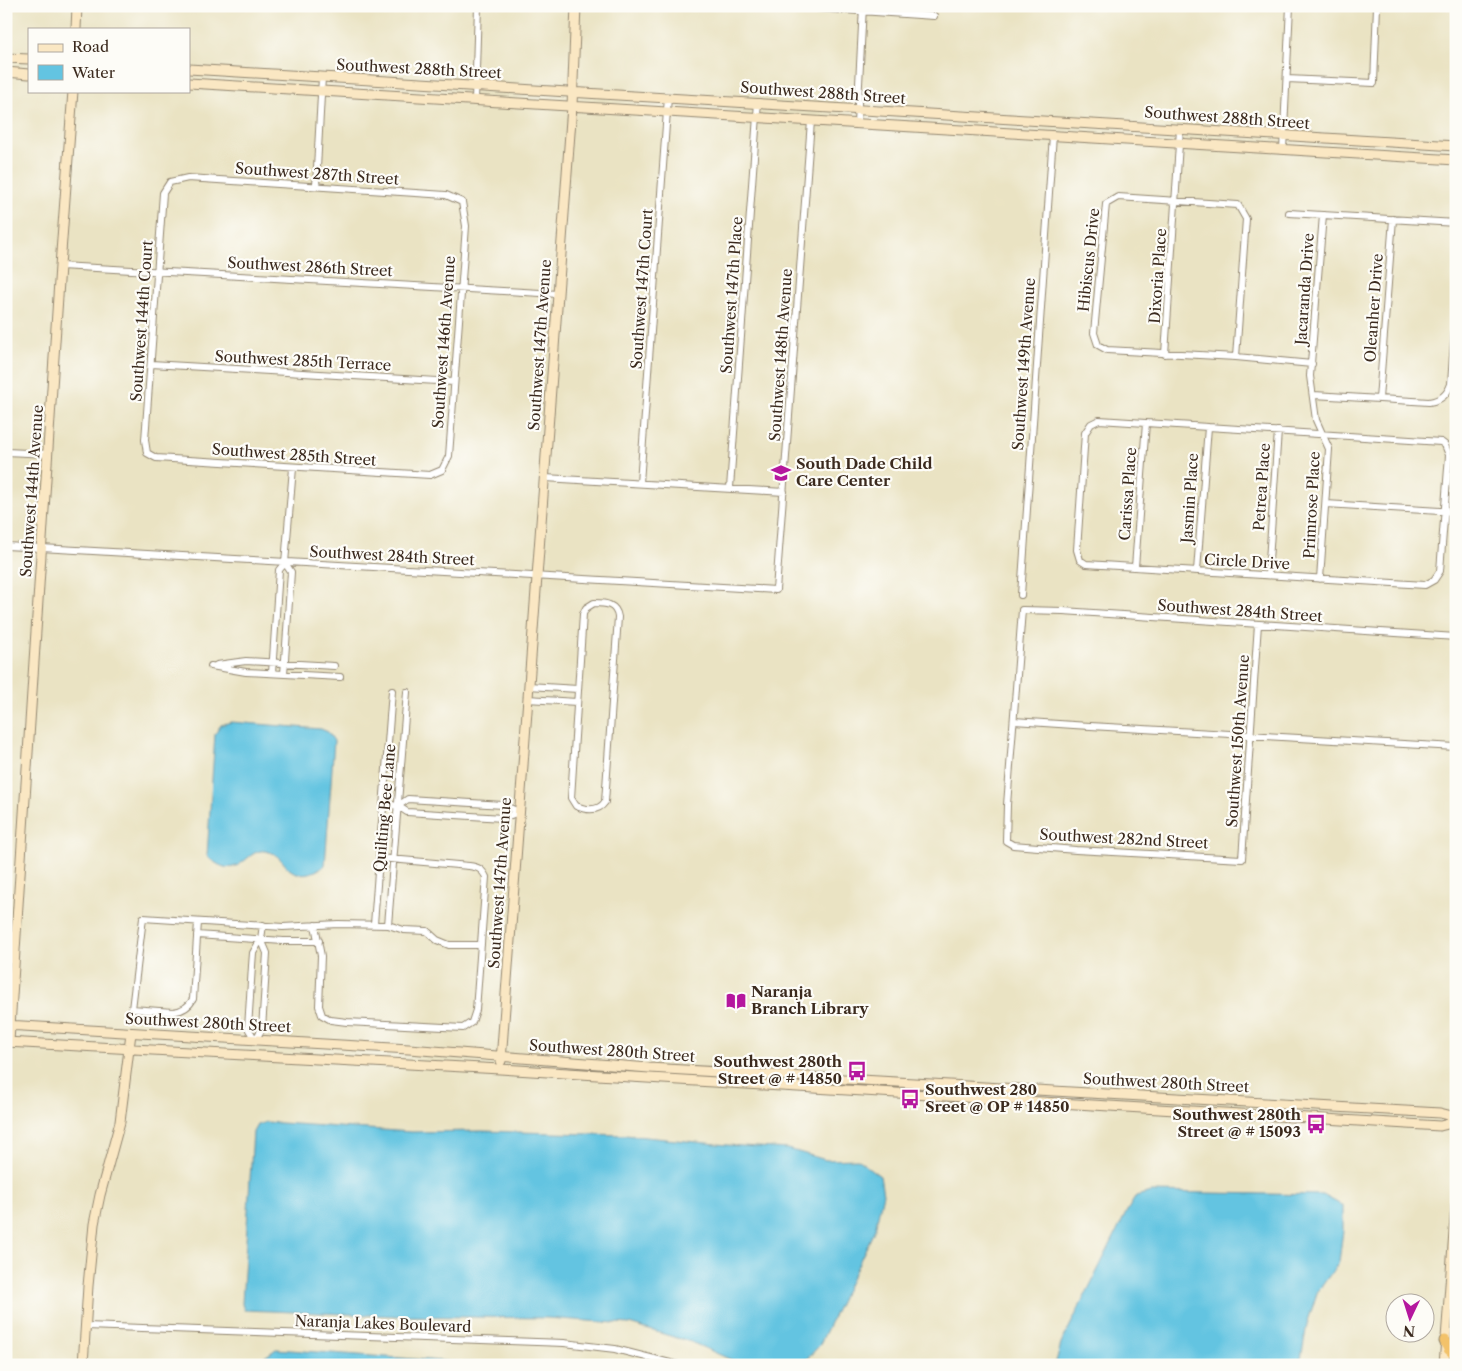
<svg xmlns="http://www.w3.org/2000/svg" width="1462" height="1371" font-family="'Libre Caslon Text',serif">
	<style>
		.water { fill: #63c4e1; stroke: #4f7780 }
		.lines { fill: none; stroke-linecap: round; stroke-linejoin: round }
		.street-casing { stroke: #928670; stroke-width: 8 }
		.secondary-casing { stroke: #928670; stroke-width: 11 }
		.highway-casing { stroke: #928670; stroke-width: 13 }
		.street { stroke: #fff; stroke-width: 6 }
		.secondary { stroke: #fae7c3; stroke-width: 9 }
		.highway { stroke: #f3c26a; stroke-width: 11 }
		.labels { text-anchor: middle; stroke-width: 4.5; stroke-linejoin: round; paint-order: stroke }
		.street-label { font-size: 15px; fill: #3b2a1e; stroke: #fdfcf7 }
		.poi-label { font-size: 15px; font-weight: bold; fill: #3b2a1e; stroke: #fdfcf7; text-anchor: start }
	</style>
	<rect width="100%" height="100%" fill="#fdfcf7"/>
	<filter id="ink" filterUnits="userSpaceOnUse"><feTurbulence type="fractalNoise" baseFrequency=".02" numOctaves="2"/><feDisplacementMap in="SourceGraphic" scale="10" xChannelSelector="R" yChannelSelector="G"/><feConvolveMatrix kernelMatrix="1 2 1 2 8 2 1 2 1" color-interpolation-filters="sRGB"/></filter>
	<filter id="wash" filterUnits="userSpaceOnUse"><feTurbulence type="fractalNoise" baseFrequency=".0096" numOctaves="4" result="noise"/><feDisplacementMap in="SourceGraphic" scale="20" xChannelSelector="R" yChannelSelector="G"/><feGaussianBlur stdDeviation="1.12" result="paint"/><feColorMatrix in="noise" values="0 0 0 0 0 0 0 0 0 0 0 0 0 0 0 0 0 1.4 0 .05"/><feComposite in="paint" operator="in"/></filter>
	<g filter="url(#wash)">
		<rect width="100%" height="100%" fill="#eae3c3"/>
		<path class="water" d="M 231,722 L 321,729 L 328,732 L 334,741 L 325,865 C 317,872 303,877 292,871 C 282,864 280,853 265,851 C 245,848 239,886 207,856 L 215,734 L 221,725 Z
			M 266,1122 L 411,1132 L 482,1131 L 625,1135 L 727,1145 L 788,1149 L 826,1160 L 857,1159 L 880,1176 L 883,1194 L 875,1229 L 819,1346 L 801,1365 L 743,1365 L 691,1342 L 629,1324 L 547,1318 L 397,1316 L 244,1310 L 242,1304 L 253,1132 L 257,1125 Z
			M 1151,1192 L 1323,1195 L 1343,1206 L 1343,1230 L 1339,1262 L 1317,1293 L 1307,1324 L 1300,1365 L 1055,1365 L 1061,1344 L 1127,1211 L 1136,1196 Z
			M 276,1349 L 497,1365 L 259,1365 L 262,1359 Z"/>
	</g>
	<g filter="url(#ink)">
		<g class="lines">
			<defs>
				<path id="street" d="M 786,6 L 934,16
					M 1287,79 L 1374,83 L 1377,6
					M 475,101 L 478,6
					M 857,123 L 863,6
					M 1283,150 L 1290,6
					M 188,178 L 446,195 L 462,202 L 466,226 L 449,456 L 442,470 L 430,475 L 156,458 L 147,453 L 145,440 L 163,193 L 170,182 Z
					M 316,186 L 322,77
					M 1289,213 L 1456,223
					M 60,266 L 558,294
					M 1165,354 L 1180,129
					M 1236,357 L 1246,219 L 1238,205 L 1118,197 L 1106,204 L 1094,333 L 1098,345 L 1107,350 L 1236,357 L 1312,364
					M 151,364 L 454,382
					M 1314,395 L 1429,402 C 1441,400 1447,395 1451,384 L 1456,312
					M 1379,399 L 1393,219
					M 1099,420 L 1441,442 L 1445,445 L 1449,455 L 1440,571 L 1434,580 L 1425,585 L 1086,564 L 1080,560 L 1077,550 L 1085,433 L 1091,424 Z
					M 6,452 L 49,454
					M 545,478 L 784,492
					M 640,483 L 668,97
					M 730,488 L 758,102
					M 1326,504 L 1456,512
					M 6,546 L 776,590 L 811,121
					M 285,563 L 293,468
					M 1135,567 L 1146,423
					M 1197,571 L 1208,427
					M 1268,575 L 1278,431
					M 1320,579 L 1329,449 L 1316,420 L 1310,376 L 1323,215
					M 1021,595 L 1053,135
					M 594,603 C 606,603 616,604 618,617 L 605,802 C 598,812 586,810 576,806 L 571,798 L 583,614 L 586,608 Z
					M 1258,624 L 1242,859 L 1076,850 L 1013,845 L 1006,841 L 1007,805 L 1022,610 L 1063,611 L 1456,637
					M 217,665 L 246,661 L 334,666
					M 211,666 L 246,672 L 340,677
					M 272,673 L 279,570 L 285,563
					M 284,674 L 291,572 L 285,563
					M 528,686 L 578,689
					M 527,699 L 577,702
					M 1014,721 C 1161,731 1308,738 1456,747
					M 383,804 L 398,806 L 407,812 L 503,818 L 519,812
					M 398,806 L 408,799 L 503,805 L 519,812
					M 198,922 L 193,999 C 189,1007 181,1011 173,1012 L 132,1009 L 143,918 L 283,927 L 338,924 L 388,925 L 404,930 L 427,931 L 437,940 L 449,945 L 481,945
					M 374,924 L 392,691
					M 315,925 L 321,956 L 319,1006 L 322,1015 L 331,1020 L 347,1022 L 463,1028 L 472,1022 L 476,1010 L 486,877 C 482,869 478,867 469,866 L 379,858
					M 388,925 L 407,692
					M 197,935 L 283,941 L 319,941
					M 261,939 L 267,953 L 262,1029 L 255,1040 L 248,1028 L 252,966 L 253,953 L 261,939 L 263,925
					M 86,1326 L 564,1343 L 615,1349 L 678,1365"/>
				<path id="secondary" d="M 76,29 L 77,6
					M 6,58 L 29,59
					M 189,69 L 1456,146
					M 6,72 L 29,74
					M 189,83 L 1456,160
					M 6,1025 L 409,1049 L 649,1068 L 1440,1113 L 1456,1117
					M 6,1042 L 500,1069 L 1440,1126 L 1456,1122
					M 9,1042 L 60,266 L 73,91
					M 501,1061 L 572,106 L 576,6
					M 83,1365 L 88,1286 L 94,1224 L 100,1195 L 120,1122 L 131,1033
					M 1444,1365 L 1456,1205"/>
				<path id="highway" d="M 1445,1341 L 1449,1349 L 1456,1355"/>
			</defs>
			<use href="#street" class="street-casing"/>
			<use href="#secondary" class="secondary-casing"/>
			<use href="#highway" class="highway-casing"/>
			<use href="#street" class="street"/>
			<use href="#secondary" class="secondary"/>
			<use href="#highway" class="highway"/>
		</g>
	</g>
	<defs>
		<symbol id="school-bare" viewBox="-9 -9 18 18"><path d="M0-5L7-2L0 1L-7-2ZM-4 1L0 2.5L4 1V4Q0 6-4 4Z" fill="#b5179e" stroke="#fdfcf7" stroke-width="2.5" paint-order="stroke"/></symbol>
		<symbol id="library-bare" viewBox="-9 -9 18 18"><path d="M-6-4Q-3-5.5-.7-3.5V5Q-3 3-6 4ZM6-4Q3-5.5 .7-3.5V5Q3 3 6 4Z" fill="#b5179e" stroke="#fdfcf7" stroke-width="2.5" paint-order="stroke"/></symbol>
		<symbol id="bus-bare" viewBox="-9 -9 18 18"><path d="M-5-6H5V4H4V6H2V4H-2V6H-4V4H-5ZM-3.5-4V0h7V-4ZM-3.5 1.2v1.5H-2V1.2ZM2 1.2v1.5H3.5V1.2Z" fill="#b5179e" stroke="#fdfcf7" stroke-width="2.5" paint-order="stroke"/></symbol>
	</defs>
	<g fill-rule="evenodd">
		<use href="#school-bare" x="767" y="459" width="28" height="28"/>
		<use href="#library-bare" x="722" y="987" width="28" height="28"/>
		<use href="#bus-bare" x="843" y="1057" width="28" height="28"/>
		<use href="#bus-bare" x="896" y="1085" width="28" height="28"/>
		<use href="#bus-bare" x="1302" y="1110" width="28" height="28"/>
	</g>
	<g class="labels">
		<g class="street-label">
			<text transform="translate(419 69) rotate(3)" y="5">Southwest 288th Street</text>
			<text transform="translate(823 93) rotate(4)" y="5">Southwest 288th Street</text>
			<text transform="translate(1227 118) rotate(4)" y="5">Southwest 288th Street</text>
			<text transform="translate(317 174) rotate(4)" y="5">Southwest 287th Street</text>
			<text transform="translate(1089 260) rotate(-84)" y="5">Hibiscus Drive</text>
			<text transform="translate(310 267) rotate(3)" y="5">Southwest 286th Street</text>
			<text transform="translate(1158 276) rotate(-86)" y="5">Dixoria Place</text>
			<text transform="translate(642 289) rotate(-86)" y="5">Southwest 147th Court</text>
			<text transform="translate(1305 289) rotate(-86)" y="5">Jacaranda Drive</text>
			<text transform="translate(732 295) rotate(-86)" y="5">Southwest 147th Place</text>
			<text transform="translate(1374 308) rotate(-86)" y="5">Oleanher Drive</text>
			<text transform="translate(142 321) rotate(-86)" y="5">Southwest 144th Court</text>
			<text transform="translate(444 342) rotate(-86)" y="5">Southwest 146th Avenue</text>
			<text transform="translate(540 345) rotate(-86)" y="5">Southwest 147th Avenue</text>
			<text transform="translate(781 355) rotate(-86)" y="5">Southwest 148th Avenue</text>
			<text transform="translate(303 361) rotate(3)" y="5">Southwest 285th Terrace</text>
			<text transform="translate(1024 364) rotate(-86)" y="5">Southwest 149th Avenue</text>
			<text transform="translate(294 455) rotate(4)" y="5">Southwest 285th Street</text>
			<text transform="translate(1262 487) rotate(-86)" y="5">Petrea Place</text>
			<text transform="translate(32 491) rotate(-86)" y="5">Southwest 144th Avenue</text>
			<text transform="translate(1128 494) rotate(-86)" y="5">Carissa Place</text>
			<text transform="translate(1190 498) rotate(-86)" y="5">Jasmin Place</text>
			<text transform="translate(1312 505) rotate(-87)" y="5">Primrose Place</text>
			<text transform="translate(392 556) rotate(3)" y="5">Southwest 284th Street</text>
			<text transform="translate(1247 562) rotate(3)" y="5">Circle Drive</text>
			<text transform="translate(1240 611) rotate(4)" y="5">Southwest 284th Street</text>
			<text transform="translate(1238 741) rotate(-86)" y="5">Southwest 150th Avenue</text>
			<text transform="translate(385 808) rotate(-85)" y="5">Quilting Bee Lane</text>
			<text transform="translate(1124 839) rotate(3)" y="5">Southwest 282nd Street</text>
			<text transform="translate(500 883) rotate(-86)" y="5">Southwest 147th Avenue</text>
			<text transform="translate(208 1023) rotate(3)" y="5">Southwest 280th Street</text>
			<text transform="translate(612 1051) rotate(4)" y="5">Southwest 280th Street</text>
			<text transform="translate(1166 1083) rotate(3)" y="5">Southwest 280th Street</text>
			<text transform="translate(383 1324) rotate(2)" y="5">Naranja Lakes Boulevard</text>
		</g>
		<g class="poi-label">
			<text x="796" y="469">South Dade Child<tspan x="796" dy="17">Care Center</tspan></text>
			<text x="751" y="997">Naranja<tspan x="751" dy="17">Branch Library</tspan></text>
			<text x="842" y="1067" text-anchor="end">Southwest 280th<tspan x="842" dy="17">Street @ # 14850</tspan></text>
			<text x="925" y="1095">Southwest 280<tspan x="925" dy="17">Sreet @ OP # 14850</tspan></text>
			<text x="1301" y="1120" text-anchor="end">Southwest 280th<tspan x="1301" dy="17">Street @ # 15093</tspan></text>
		</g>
	</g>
	<rect width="1462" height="1371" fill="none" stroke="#fdfcf7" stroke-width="25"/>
	<rect x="28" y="28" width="162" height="65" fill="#fdfcf7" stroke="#afa8a0"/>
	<rect x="38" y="44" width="25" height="8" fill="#fae7c3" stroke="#afa8a0"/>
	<text x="72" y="52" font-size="15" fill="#3b2a1e">Road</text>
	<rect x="38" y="65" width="25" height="15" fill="#63c4e1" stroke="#afa8a0"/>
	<text x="72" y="78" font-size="15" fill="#3b2a1e">Water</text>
	<g transform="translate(1410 1318) rotate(184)"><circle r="24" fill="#fdfcf7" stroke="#afa8a0"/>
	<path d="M0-4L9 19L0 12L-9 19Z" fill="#b5179e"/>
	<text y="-8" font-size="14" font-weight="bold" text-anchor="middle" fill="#3b2a1e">N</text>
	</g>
</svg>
